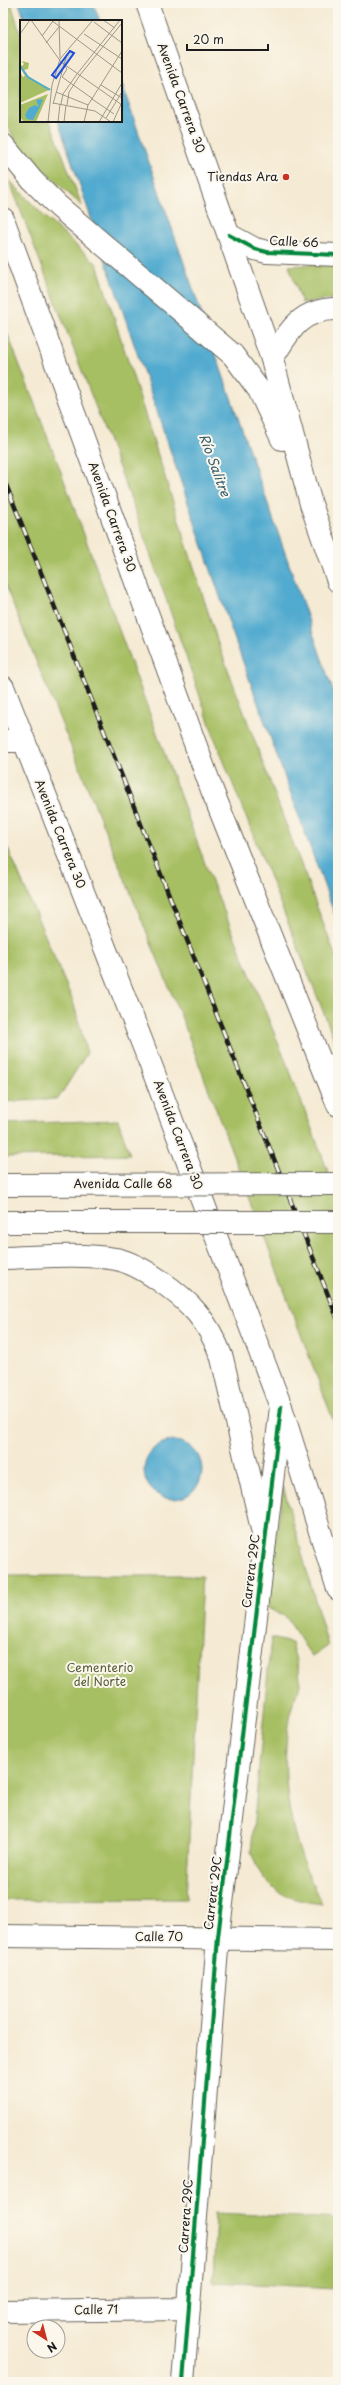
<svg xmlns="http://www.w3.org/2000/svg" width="341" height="2385" font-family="'Playpen Sans',sans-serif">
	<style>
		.green { fill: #a7bf64; stroke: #626e40 }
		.water { fill: #51aacf; stroke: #366376 }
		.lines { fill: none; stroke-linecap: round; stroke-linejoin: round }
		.minor-casing { stroke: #68645c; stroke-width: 24 }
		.tertiary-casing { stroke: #68645c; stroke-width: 24 }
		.secondary-casing { stroke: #68645c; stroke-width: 24 }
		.trunk-casing { stroke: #68645c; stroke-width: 24 }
		.minor { stroke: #fff; stroke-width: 22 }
		.tertiary { stroke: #fff; stroke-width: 22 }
		.secondary { stroke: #fff; stroke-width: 22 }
		.trunk { stroke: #fff; stroke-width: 22 }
		.rail-casing { stroke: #1c1c1c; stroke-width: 4.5 }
		.rail { stroke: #fbf7ec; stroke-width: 3; stroke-dasharray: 9; stroke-linecap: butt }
		.secondary-bridge-casing { stroke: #68645c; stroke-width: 24; stroke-linecap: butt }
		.secondary-bridge { stroke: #fff; stroke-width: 22 }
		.cycleway-casing { stroke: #fbf7ec; stroke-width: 6 }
		.cycleway { stroke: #00873e; stroke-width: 4 }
		.poi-dot { fill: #c8321e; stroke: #fbf7ec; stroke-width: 1.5 }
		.labels { text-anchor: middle; stroke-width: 4; stroke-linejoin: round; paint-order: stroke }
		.street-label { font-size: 12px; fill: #1c1c1c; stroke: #fbf7ec }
		.poi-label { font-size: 12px; fill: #1c1c1c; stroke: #fbf7ec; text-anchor: end }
		.park-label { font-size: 12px; fill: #545d39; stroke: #fbf7ec }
		.water-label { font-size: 13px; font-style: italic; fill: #345c6d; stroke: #fbf7ec }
		.inset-river { fill: none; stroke: #51aacf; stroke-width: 2 }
		.inset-road { fill: none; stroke: #9e988a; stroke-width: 1 }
		.view { fill: #1d4ed8; fill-opacity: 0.15; stroke: #1d4ed8; stroke-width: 2 }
		.inset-edge { fill: none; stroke: #1c1c1c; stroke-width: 2 }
	</style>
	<rect width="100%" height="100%" fill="#fbf7ec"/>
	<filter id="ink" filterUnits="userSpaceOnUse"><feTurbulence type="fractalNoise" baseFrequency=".025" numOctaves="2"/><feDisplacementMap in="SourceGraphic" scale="8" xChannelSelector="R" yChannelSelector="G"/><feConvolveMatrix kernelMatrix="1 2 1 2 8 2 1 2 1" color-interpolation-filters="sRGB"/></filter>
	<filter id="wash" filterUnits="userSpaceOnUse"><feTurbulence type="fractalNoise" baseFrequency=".012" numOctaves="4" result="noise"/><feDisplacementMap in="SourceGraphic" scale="16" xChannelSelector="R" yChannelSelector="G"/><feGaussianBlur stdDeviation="0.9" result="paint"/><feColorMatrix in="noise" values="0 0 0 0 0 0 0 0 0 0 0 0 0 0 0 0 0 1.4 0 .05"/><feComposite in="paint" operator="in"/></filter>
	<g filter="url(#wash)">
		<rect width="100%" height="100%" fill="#f5ead3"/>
		<path class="green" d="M 3,3 L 11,3 L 21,36 L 21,121 L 50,121 L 82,206 L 20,148 L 3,118 Z
			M 9,180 L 48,220 L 97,264 L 218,643 L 338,963 L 338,1049 L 215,739 L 132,502 Z
			M 338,263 L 338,298 L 302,303 L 289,266 Z
			M 3,322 L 61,472 L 208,872 L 291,1074 L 338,1198 L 338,1433 L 182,1019 L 3,580 Z
			M 3,837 L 73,1001 L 87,1053 L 58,1099 L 3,1102 Z
			M 118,1120 L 130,1155 L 3,1157 L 3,1124 Z
			M 283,1486 L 328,1646 L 312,1657 L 286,1617 L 267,1607 Z
			M 3,1576 L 202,1576 L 186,1899 L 3,1900 Z
			M 271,1638 L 291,1643 C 294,1655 300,1669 300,1681 C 301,1689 294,1699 292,1707 C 289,1716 288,1725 287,1734 C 281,1795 294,1850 322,1904 C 284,1899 264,1891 251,1852 Z
			M 216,2213 L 338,2219 L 337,2288 L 213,2282 Z"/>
		<path class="water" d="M 19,3 L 93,3 L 100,21 L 25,21 Z
			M 121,82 L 338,705 L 338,924 L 231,629 L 58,121 L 121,121 Z
			M144 1470a29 29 0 1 1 58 0a29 29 0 1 1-58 0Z"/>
	</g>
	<g filter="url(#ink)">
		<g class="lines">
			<defs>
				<path id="minor" d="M 229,235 L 255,249 L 267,252 L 338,255
					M 272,359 C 289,331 301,308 338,309
					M 3,1936 L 338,1940
					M 3,2311 L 189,2309
					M 183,2382 L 218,1937 L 281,1407"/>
				<path id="tertiary" d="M 3,741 L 23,741"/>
				<path id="secondary" d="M 3,1258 C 40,1257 79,1253 116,1259 C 141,1264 180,1293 197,1313 C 208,1326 216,1342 222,1358 L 265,1542"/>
				<path id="trunk" d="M 147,3 L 272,359 L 311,504 L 338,581
					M 3,145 L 32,180 L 58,206 L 233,355 L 259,390 L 282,439
					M 3,219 L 212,790 L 338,1105
					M 3,687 L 147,1055 L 281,1407 L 338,1589"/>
			</defs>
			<use href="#minor" class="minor-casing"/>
			<use href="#tertiary" class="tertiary-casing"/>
			<use href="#secondary" class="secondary-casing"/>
			<use href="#trunk" class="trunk-casing"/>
			<use href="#minor" class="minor"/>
			<use href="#tertiary" class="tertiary"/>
			<use href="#secondary" class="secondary"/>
			<use href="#trunk" class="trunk"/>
			<defs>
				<path id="rail" d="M 3,477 L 338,1320"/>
			</defs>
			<use href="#rail" class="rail-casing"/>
			<use href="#rail" class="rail"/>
			<defs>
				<path id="secondary-bridge" d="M 3,1185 L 338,1184
					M 3,1222 L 338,1222"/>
			</defs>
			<use href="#secondary-bridge" class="secondary-bridge-casing"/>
			<use href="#secondary-bridge" class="secondary-bridge"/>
			<defs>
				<path id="cycleway" d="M 229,235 L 255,249 L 267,252 L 338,255
					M 183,2382 L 218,1937 L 281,1407"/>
			</defs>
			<use href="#cycleway" class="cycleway-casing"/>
			<use href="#cycleway" class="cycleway"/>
		</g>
	</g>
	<circle class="poi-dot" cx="286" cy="177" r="4"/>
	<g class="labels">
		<g class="street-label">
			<text transform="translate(181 98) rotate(70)" y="4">Avenida Carrera 30</text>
			<text transform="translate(294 242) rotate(3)" y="4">Calle 66</text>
			<text transform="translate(112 517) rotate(70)" y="4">Avenida Carrera 30</text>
			<text transform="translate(60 834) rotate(68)" y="4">Avenida Carrera 30</text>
			<text transform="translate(178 1135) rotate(69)" y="4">Avenida Carrera 30</text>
			<text x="123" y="1188">Avenida Calle 68</text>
			<text transform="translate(251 1571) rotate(-83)" y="4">Carrera 29C</text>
			<text transform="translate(213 1893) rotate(-83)" y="4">Carrera 29C</text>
			<text x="159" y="1941">Calle 70</text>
			<text transform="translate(186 2216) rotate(-86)" y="4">Carrera 29C</text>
			<text transform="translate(96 2310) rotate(-1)" y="4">Calle 71</text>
		</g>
		<g class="poi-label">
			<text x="278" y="181">Tiendas Ara</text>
		</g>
		<g class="park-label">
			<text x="100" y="1672">Cementerio<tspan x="100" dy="14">del Norte</tspan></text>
		</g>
		<g class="water-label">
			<text transform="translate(215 465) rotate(70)" y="5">Río Salitre</text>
		</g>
	</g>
	<g transform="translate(20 20)">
		<rect width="102" height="102" fill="#f5ead3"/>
		<path d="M 2,41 L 9,43 L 8,49 L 4,50 L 8,57 L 31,69 L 0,83 L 0,52 L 3,57 L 5,56 L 0,47 L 0,45 L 2,46 L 4,44 ZM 28,74 L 16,102 L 4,102 L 0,97 L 0,85 Z" fill="#a7bf64"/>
		<path d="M 23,79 L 20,87 L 13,100 L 7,99 L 5,95 L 9,88 L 15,85 L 19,87 L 16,80 Z" fill="#51aacf"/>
		<path class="inset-river" d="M 0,46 L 8,57 L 30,70"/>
		<path class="inset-road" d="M 11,0 L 41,42 L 102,85M 31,0 L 102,53M 39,0 L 40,38M 83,0 L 95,8M 74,2 L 102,23M 0,14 L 10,0M 64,14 L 102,39M 22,16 L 33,1M 26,23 L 39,7M 45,46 L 47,49 L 42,57 L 73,79M 81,65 L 102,78M 36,72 L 68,85M 72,79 L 94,94M 33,83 L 75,91 L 91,102M 33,84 L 47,34M 41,84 L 43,74 L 57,54 L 100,0M 47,85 L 49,72 L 60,55 L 102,3M 86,98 L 102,72M 28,102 L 32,65 L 40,39 L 73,0M 38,102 L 40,84M 44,102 L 46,85M 64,102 L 68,85 L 102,31M 79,102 L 102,63M 93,102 L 102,82"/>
		<path class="view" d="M 50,31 L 54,33 L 36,58 L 32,55 Z"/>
		<rect width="102" height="102" class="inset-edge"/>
	</g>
	<rect width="341" height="2385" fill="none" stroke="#fbf7ec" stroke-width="16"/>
	<g transform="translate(46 2339) rotate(144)"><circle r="19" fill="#fbf7ec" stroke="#a29f99"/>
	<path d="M0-3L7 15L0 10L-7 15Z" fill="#c8321e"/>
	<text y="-6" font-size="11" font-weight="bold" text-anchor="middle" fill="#1c1c1c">N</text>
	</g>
	<path d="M187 44v6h81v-6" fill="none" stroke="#1c1c1c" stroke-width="2"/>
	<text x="193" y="44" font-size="12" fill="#1c1c1c" stroke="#fbf7ec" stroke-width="3" paint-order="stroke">20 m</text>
</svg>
